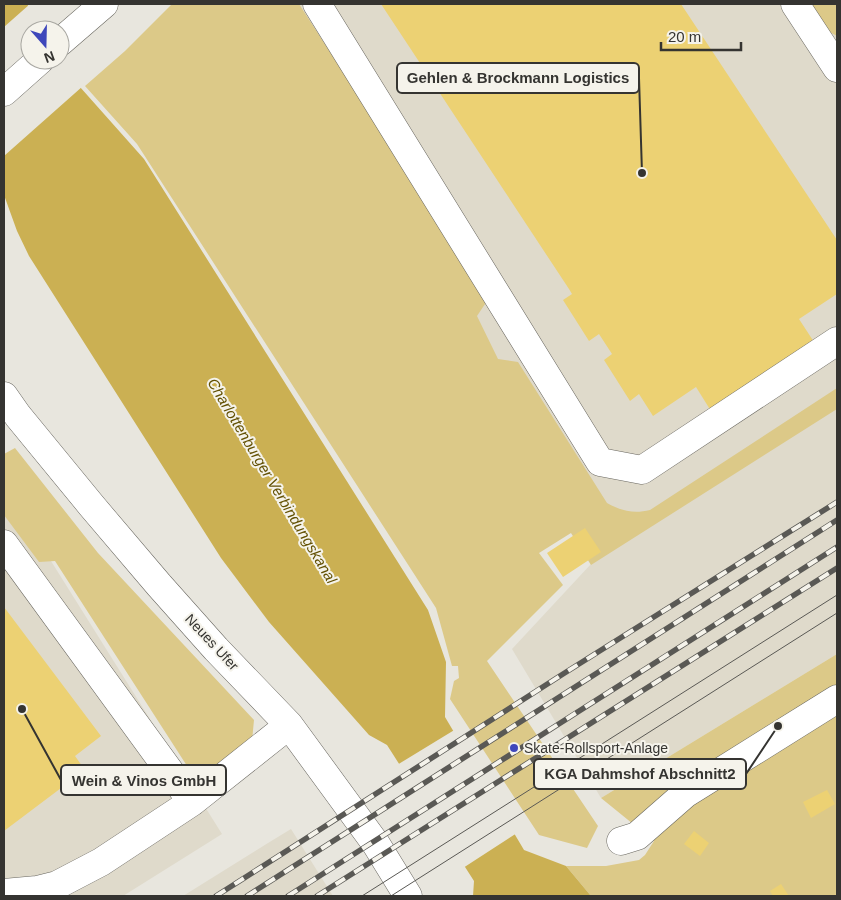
<svg xmlns="http://www.w3.org/2000/svg" width="841" height="900" font-family="Arial,sans-serif">
	<style>
		.built { fill: #dfdacb }
		.green { fill: #dcc988 }
		.water { fill: #cbb053 }
		.pier { fill: #e8e6de }
		.building { fill: #ecd173 }
		.lines { fill: none; stroke-linecap: round; stroke-linejoin: round }
		.minor-casing { stroke: #68665f; stroke-width: 29 }
		.major-casing { stroke: #68665f; stroke-width: 29 }
		.minor { stroke: #fff; stroke-width: 28 }
		.major { stroke: #fff; stroke-width: 28 }
		.tram { stroke: #5a5955; stroke-width: 1 }
		.rail-casing { stroke: #5a5955; stroke-width: 5.5 }
		.rail { stroke: #f5f3eb; stroke-width: 4; stroke-dasharray: 11; stroke-linecap: butt }
		.poi-dot { fill: #3e47bb; stroke: #f5f3eb; stroke-width: 2 }
		.labels { text-anchor: middle; stroke-width: 4; stroke-linejoin: round; paint-order: stroke }
		.street-label { font-size: 14px; fill: #353431; stroke: #f5f3eb }
		.poi-label { font-size: 14px; fill: #353431; stroke: #f5f3eb; text-anchor: start }
		.water-label { font-size: 15px; font-style: italic; fill: #635104; stroke: #f5f3eb }
		.leader { fill: none; stroke: #353431; stroke-width: 2 }
		.callout-dot { fill: #353431; stroke: #f5f3eb; stroke-width: 2 }
		.callout { fill: #f5f3eb; stroke: #353431; stroke-width: 2 }
		.callout-label { font-size: 15px; text-anchor: middle; font-weight: bold; fill: #353431 }
	</style>
	<rect width="100%" height="100%" fill="#e8e6de"/>
	<path class="built" d="M 238,4 L 837,4 L 837,654 L 601,798 L 512,649 L 591,564 Z
		M 4,486 L 222,834 L 123,896 L 4,896 Z
		M 291,829 L 333,896 L 183,896 L 268,843 Z"/>
	<path class="green" d="M 172,4 L 299,4 L 489,298 L 477,316 L 498,359 L 518,362 L 607,503 C 621,511 634,514 650,510 L 837,388 L 837,409 L 591,565 L 571,533 L 539,553 L 563,585 L 487,661 L 598,826 L 587,848 L 539,835 L 450,699 L 454,681 L 459,678 L 458,666 L 452,666 L 436,608 L 137,144 L 85,86 L 125,51 Z
		M 808,4 L 837,4 L 837,36 L 826,30 Z
		M 15,448 L 98,553 L 254,720 L 252,741 L 206,774 L 189,769 L 55,561 L 39,562 L 4,515 L 4,454 Z
		M 837,654 L 837,896 L 591,896 L 566,866 L 606,866 L 639,860 L 645,855 L 654,841 L 601,798 Z"/>
	<path class="water" d="M 4,4 L 27,4 L 44,30 L 30,30 L 30,60 L 60,60 L 80,87 L 144,159 L 428,610 L 446,662 L 445,717 L 524,850 L 566,866 L 591,896 L 473,896 L 474,881 L 387,745 L 369,735 L 269,622 L 221,558 L 29,256 L 17,231 L 4,195 Z"/>
	<path class="pier" d="M 30,4 L 47,30 L 30,30 L 30,60 L 60,60 L 60,53 L 83,86 L 4,156 L 4,27 Z
		M 456,729 L 517,833 L 463,868 L 397,765 Z"/>
	<path class="building" d="M 381,4 L 681,4 L 837,240 L 837,294 L 799,319 L 814,342 L 711,411 L 696,387 L 653,416 L 639,394 L 630,401 L 604,360 L 612,354 L 599,334 L 589,341 L 563,300 L 572,294 L 569,289 Z
		M 585,528 L 601,552 L 563,577 L 547,553 Z
		M 4,607 L 101,736 L 75,756 L 85,770 L 4,831 Z
		M 827,790 L 835,804 L 811,818 L 803,802 Z
		M 694,831 L 709,843 L 700,856 L 684,844 Z
		M 781,884 L 789,896 L 773,896 L 770,891 Z"/>
	<g class="lines">
		<defs>
			<path id="minor" d="M 317,4 L 600,462 L 642,470 L 837,341
				M 795,4 L 837,68
				M 4,396 L 18,416 L 91,505 L 159,585 L 216,649 L 289,725 L 376,844 L 408,896
				M 4,544 L 192,802
				M 621,841 L 637,836 L 685,794 L 837,699
				M 4,893 L 37,890 L 57,885 L 101,862 L 192,802 L 289,725"/>
			<path id="major" d="M 60,42 L 104,4
				M 4,92 L 40,60"/>
		</defs>
		<use href="#minor" class="minor-casing"/>
		<use href="#major" class="major-casing"/>
		<use href="#minor" class="minor"/>
		<use href="#major" class="major"/>
		<path class="tram" d="M 362,896 L 837,595
			M 391,896 L 837,613"/>
		<defs>
			<path id="rail" d="M 216,896 L 563,674 L 837,502
				M 247,896 L 837,520
				M 288,896 L 837,547
				M 317,896 L 837,568"/>
		</defs>
		<use href="#rail" class="rail-casing"/>
		<use href="#rail" class="rail"/>
	</g>
	<circle class="poi-dot" cx="514" cy="748" r="5"/>
	<g class="labels">
		<g class="street-label">
			<text transform="translate(212 642) rotate(47)" y="5">Neues Ufer</text>
		</g>
		<g class="poi-label">
			<text x="524" y="753">Skate-Rollsport-Anlage</text>
		</g>
		<g class="water-label">
			<text transform="translate(272 481) rotate(59)" y="5">Charlottenburger Verbindungskanal</text>
		</g>
	</g>
	<path class="leader" d="M642 173L639 78M778 726L746 774M22 709L61 780"/>
	<g class="callout-dot">
		<circle cx="642" cy="173" r="5"/>
		<circle cx="778" cy="726" r="5"/>
		<circle cx="22" cy="709" r="5"/>
	</g>
	<g class="callout">
		<rect x="397" y="63" width="242" height="30" rx="5"/>
		<rect x="534" y="759" width="212" height="30" rx="5"/>
		<rect x="61" y="765" width="165" height="30" rx="5"/>
	</g>
	<g class="callout-label">
		<text x="518" y="83">Gehlen &amp; Brockmann Logistics</text>
		<text x="640" y="779">KGA Dahmshof Abschnitt2</text>
		<text x="144" y="786">Wein &amp; Vinos GmbH</text>
	</g>
	<rect width="841" height="900" fill="none" stroke="#353431" stroke-width="10"/>
	<g transform="translate(45 45) rotate(160)"><circle r="24" fill="#f5f3eb" stroke="#a8a7a1"/>
	<path d="M0-4L9 19L0 12L-9 19Z" fill="#3e47bb"/>
	<text y="-8" font-size="14" font-weight="bold" text-anchor="middle" fill="#353431">N</text>
	</g>
	<path d="M661 42v8h80v-8" fill="none" stroke="#353431" stroke-width="2.5"/>
	<text x="668" y="42" font-size="15" fill="#353431" stroke="#f5f3eb" stroke-width="4" paint-order="stroke">20 m</text>
</svg>
